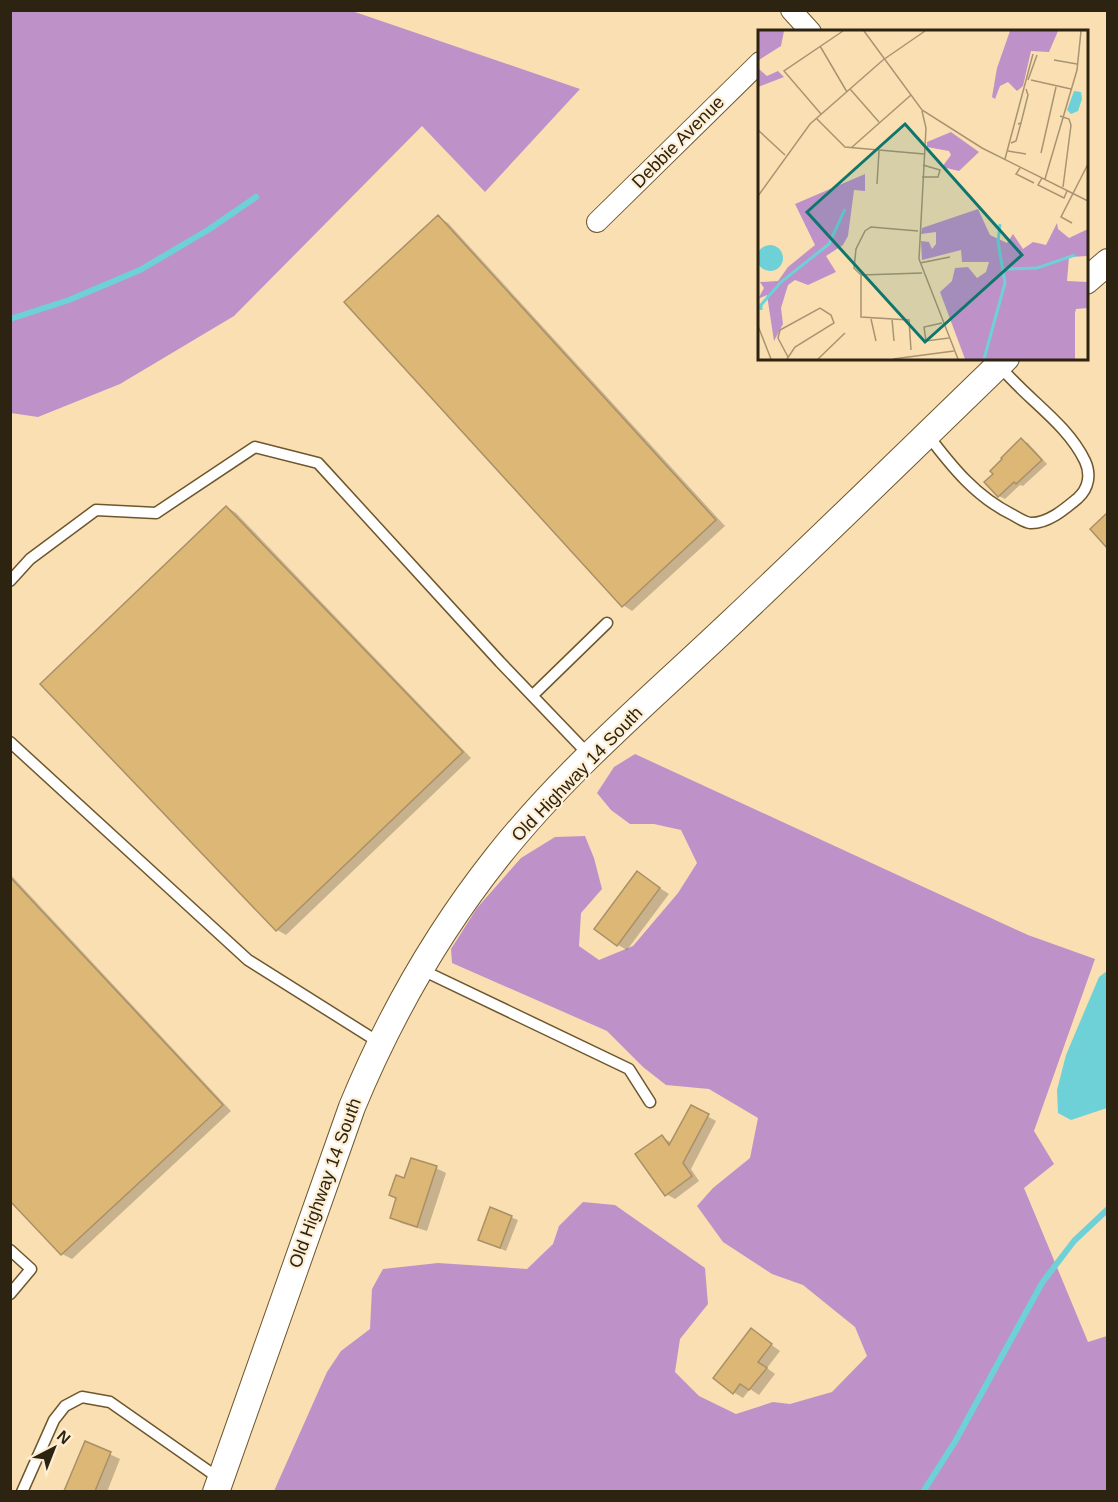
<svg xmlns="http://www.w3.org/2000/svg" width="1118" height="1502" font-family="Helvetica,sans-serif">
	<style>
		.forest { fill: #bf91c9 }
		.water { fill: #6dd1d7 }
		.shadow { fill: #0003 }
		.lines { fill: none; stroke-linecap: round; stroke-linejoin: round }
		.stream { stroke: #6dd1d7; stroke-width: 6 }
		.building { fill: #dcb775; stroke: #a99066; stroke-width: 1.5 }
		.service-casing { stroke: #6e572d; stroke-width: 13 }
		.minor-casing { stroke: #6e572d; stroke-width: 22 }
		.tertiary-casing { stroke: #6e572d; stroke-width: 28 }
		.service { stroke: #fff; stroke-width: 10 }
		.minor { stroke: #fff; stroke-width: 20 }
		.tertiary { stroke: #fff; stroke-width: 26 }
		.labels { text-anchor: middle; stroke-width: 4.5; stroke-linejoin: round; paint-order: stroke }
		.street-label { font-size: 18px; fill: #2d2311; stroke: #feeed3 }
		.inset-river { fill: none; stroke: #6dd1d7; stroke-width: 3 }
		.inset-road { fill: none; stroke: #a89472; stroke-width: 1.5 }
		.view { fill: #0f766e; fill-opacity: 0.15; stroke: #0f766e; stroke-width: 3 }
		.inset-edge { fill: none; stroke: #2d2311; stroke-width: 3 }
	</style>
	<rect width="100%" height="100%" fill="#fadfb2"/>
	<path class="forest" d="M 10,11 L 352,11 L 580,89 L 485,192 L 422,126 L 234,316 L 120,384 L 38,417 L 11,413 Z
		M 635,754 L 1028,935 L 1095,959 L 1034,1131 L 1054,1164 L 1024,1188 L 1088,1342 L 1107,1336 L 1107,1491 L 274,1491 L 327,1372 L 341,1351 L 370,1329 L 372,1289 L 383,1269 L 438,1263 L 527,1269 L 553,1244 L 559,1226 L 583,1202 L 615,1205 L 705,1268 L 708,1304 L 680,1339 L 675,1372 L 699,1396 L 736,1414 L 773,1402 L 790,1404 L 832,1392 L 867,1356 L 855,1327 L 803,1285 L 772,1274 L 723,1242 L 697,1206 L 713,1188 L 750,1158 L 758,1118 L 709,1089 L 666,1085 L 643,1067 L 607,1031 L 452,963 L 451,949 L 477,908 L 521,858 L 555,837 L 585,836 L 594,858 L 602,889 L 581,913 L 579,946 L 599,960 L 633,946 L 678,893 L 697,863 L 681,830 L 654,824 L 630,824 L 611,810 L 597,793 L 614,767 Z"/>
	<path class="water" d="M 1107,971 L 1107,1108 L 1071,1120 L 1058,1113 L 1057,1090 L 1066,1055 L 1099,977 Z"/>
	<path class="shadow" d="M 438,217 L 448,223 L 725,526 L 632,611 L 623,605 Z
		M 1022,440 L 1028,443 L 1047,464 L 1023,486 L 1020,485 L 1005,499 L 999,496 L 995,474 Z
		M 227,507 L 236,513 L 471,758 L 286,935 L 277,930 Z
		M 637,873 L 669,894 L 627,950 L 618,945 Z
		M 10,874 L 231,1111 L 72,1259 L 62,1254 L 10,1199 Z
		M 691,1107 L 716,1121 L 691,1169 L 699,1181 L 675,1199 L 666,1194 L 662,1137 L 672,1143 Z
		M 436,1168 L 446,1173 L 427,1231 L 401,1223 L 391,1217 Z
		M 491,1209 L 518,1220 L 506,1251 L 480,1240 Z
		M 751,1330 L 780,1351 L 767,1368 L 775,1374 L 759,1395 L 750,1389 L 743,1398 L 733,1392 Z
		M 86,1443 L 120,1459 L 107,1492 L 66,1492 Z"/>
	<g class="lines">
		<path class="stream" d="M 10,319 L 69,300 L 140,270 L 208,230 L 256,197
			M 923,1492 L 956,1440 L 1042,1283 L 1074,1241 L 1108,1209"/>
	</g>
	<path class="building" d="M 438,215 L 716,520 L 622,607 L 344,302 Z
		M 1021,438 L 1042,460 L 1016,484 L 1014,482 L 998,497 L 984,482 L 993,474 L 990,471 L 1002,459 L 1001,458 Z
		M 226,506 L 463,752 L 276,931 L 40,684 Z
		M 1107,513 L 1107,548 L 1090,529 Z
		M 637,871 L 660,888 L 617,946 L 594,929 Z
		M 10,877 L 223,1105 L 61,1255 L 10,1201 Z
		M 691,1105 L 709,1114 L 683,1163 L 692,1176 L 665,1196 L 635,1154 L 662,1135 L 669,1145 Z
		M 411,1158 L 437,1166 L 417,1227 L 390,1218 L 396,1198 L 389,1195 L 396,1175 L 404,1178 Z
		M 490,1207 L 512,1216 L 500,1248 L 478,1240 Z
		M 751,1328 L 772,1344 L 758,1362 L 767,1368 L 749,1390 L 740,1384 L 733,1394 L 713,1378 Z
		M 85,1441 L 111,1452 L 95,1491 L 64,1491 Z"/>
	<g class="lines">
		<defs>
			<path id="service" d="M 927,434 C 952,467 976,497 1013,515 C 1018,518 1025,522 1030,523 C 1048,524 1066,508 1078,498 C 1089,488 1091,474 1085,461 C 1066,422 1025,398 999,365
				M 10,581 L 30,559 L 96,510 L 156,513 L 255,447 L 318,463 L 500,662 L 590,756
				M 533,695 L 607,623
				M 10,742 L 248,960 L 380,1043
				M 420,969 L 629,1069 L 650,1102
				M 10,1250 L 31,1269 L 10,1294
				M 22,1492 L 54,1420 L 65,1406 L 82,1397 L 110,1402 L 220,1479"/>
			<path id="minor" d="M 791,10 L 811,32
				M 597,222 L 760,62"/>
			<path id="tertiary" d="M 1086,281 L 1108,262
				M 216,1492 L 352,1107 C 390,1015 436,934 498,856 C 567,769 653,697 733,621 C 825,534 915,446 1006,358"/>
		</defs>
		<use href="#service" class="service-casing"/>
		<use href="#minor" class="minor-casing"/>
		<use href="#tertiary" class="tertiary-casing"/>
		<use href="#service" class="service"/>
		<use href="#minor" class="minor"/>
		<use href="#tertiary" class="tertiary"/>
	</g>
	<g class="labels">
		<g class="street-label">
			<text transform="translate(678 142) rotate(-45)" y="6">Debbie Avenue</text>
			<text transform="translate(577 774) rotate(-46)" y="6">Old Highway 14 South</text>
			<text transform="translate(325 1183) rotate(-70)" y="6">Old Highway 14 South</text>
		</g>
	</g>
	<g transform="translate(758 30)">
		<rect width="330" height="330" fill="#fadfb2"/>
		<path d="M 0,1 L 26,1 L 23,16 L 1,30 L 1,39 L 9,46 L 20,41 L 26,47 L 0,57 ZM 252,1 L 300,1 L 291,22 L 273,21 L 265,56 L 259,61 L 250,52 L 242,56 L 237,69 L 234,67 L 239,38 ZM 193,102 L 221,122 L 201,141 L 184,137 L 193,125 L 191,121 L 169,117 L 169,112 ZM 107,144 L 107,161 L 96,160 L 90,206 L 85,215 L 68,226 L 78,242 L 50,255 L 37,250 L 30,255 L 23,278 L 25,294 L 16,311 L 9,265 L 0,269 L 6,258 L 2,252 L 20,251 L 30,237 L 57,215 L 37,174 ZM 220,179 L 232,205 L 249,213 L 255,204 L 265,219 L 275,212 L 288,215 L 299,193 L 300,199 L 311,208 L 330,199 L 330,226 L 311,227 L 309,251 L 330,252 L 330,278 L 318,279 L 317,283 L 317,329 L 207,329 L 182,262 L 194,251 L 197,238 L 210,237 L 219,248 L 228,242 L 231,232 L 204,232 L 203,220 L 164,230 L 163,211 L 171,212 L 174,219 L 178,214 L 178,202 L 163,204 L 164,198 Z" fill="#bf91c9"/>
		<path d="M 316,61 L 323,62 L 324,69 L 320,81 L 313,84 L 309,80 ZM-1 228a13 13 0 1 1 26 0a13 13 0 1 1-26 0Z" fill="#6dd1d7"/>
		<path class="inset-river" d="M 246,239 L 279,238 L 317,225M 3,280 L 3,275 L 23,252 L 71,214 L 87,179M 226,329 L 247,253 L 240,212 L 242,194"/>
		<path class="inset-road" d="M 106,1 L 164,80 L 224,118 L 330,171M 62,16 L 89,62M 296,30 L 319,34M 270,50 L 279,25M 273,50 L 313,59M 92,59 L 121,92M 164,81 L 168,98 L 161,229 L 200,329M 63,84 L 26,41 L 85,1M 302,86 L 311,89 L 313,95 L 305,157M 58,88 L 87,117 L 166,124M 260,94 L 263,93 L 270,65 L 268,59M 0,100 L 27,125M 253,113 L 258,111 L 263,93M 93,118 L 153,65M 250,121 L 268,124M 283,123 L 298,57M 247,129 L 275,24M 262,138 L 258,144 L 276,153M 164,147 L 180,147 L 182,140 L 165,135M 284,148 L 280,155 L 306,168 L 309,161M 287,149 L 319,40 L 323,1M 119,154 L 121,121M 0,166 L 52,94 L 125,30 L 167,1M 314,193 L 303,187 L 330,134M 160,201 L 113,197 L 107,201 L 98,219 L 96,238 L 103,245 L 164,243M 162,233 L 192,227M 103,245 L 103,287 L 151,290 L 153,320M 113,289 L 118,311M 134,289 L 136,311M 184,293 L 166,297 L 168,311 L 191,308M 0,296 L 13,329M 29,329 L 37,317 L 76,293 L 73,285 L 62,278 L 22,300 L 20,308 L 30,327M 60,329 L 87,303M 135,329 L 196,321"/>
		<path class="view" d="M 147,94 L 264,225 L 167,312 L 49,182 Z"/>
		<rect width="330" height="330" class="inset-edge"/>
	</g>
	<rect width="1118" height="1502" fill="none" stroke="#2d2311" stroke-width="24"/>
	<g transform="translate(54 1448) rotate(42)" stroke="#feeed3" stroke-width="4.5" paint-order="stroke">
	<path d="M0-4.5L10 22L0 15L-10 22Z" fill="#2d2311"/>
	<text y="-9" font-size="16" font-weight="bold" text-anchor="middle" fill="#2d2311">N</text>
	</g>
</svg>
